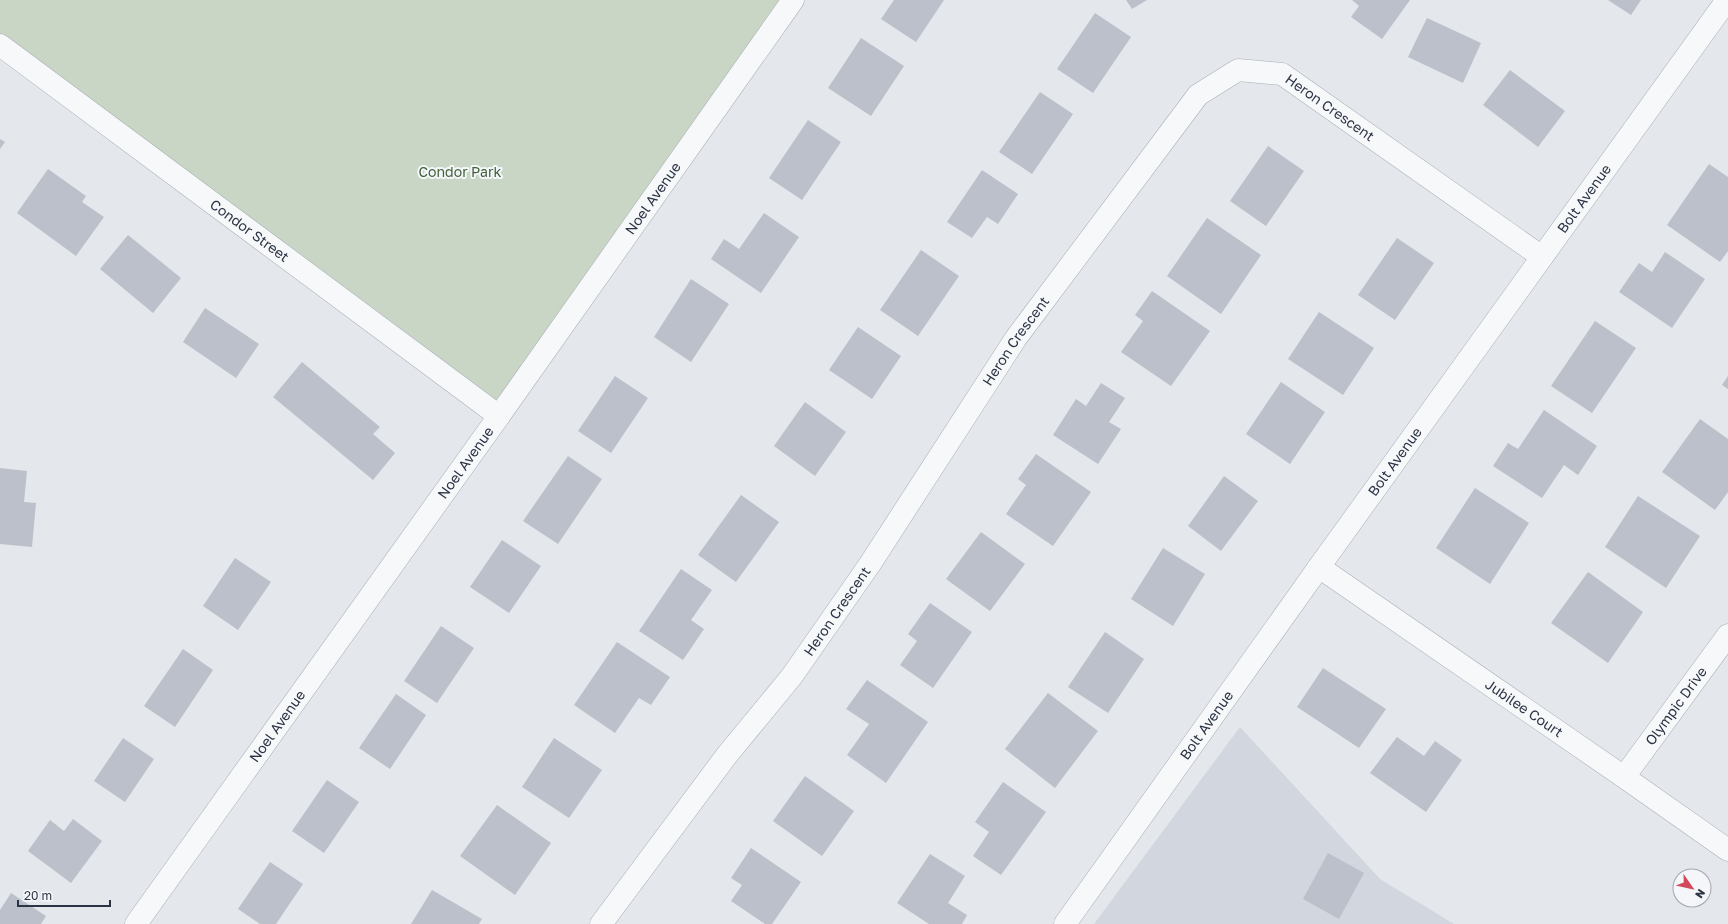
<svg xmlns="http://www.w3.org/2000/svg" width="1728" height="924" font-family="'Golos Text',sans-serif">
	<style>
		.built { fill: #d2d6de }
		.green { fill: #c9d6c5 }
		.building { fill: #bbc0ca }
		.lines { fill: none; stroke-linecap: round; stroke-linejoin: round }
		.minor-casing { stroke: #a9aeb7; stroke-width: 23 }
		.minor { stroke: #f7f8fa; stroke-width: 22 }
		.labels { text-anchor: middle; stroke-width: 4; stroke-linejoin: round; paint-order: stroke }
		.street-label { font-size: 14px; fill: #2b3445; stroke: #f4f6f9 }
		.park-label { font-size: 14px; fill: #3f6138; stroke: #f4f6f9 }
	</style>
	<rect width="100%" height="100%" fill="#e4e7ec"/>
	<path class="built" d="M 1240,727 L 1380,879 L 1454,924 L 1094,924 Z"/>
	<path class="green" d="M 0,0 L 793,0 L 499,416 L 0,45 Z"/>
	<path class="building" d="M 894,0 L 944,0 L 916,42 L 881,19 Z
		M 1126,0 L 1147,0 L 1132,9 Z
		M 1352,0 L 1410,0 L 1382,39 L 1351,17 L 1359,6 Z
		M 1608,0 L 1641,0 L 1631,15 Z
		M 1095,13 L 1131,37 L 1093,93 L 1057,69 Z
		M 1427,18 L 1481,43 L 1463,83 L 1408,57 Z
		M 861,38 L 904,66 L 871,116 L 828,88 Z
		M 1510,70 L 1565,111 L 1538,147 L 1483,105 Z
		M 1040,92 L 1073,114 L 1032,174 L 999,152 Z
		M 808,120 L 841,142 L 802,200 L 769,178 Z
		M 0,139 L 5,142 L 0,149 Z
		M 1268,146 L 1304,171 L 1266,226 L 1230,201 Z
		M 1709,164 L 1728,177 L 1728,251 L 1720,262 L 1667,225 Z
		M 48,169 L 86,196 L 82,202 L 104,217 L 76,256 L 17,213 Z
		M 982,170 L 1018,194 L 998,224 L 987,217 L 972,238 L 947,222 Z
		M 764,213 L 799,237 L 761,293 L 711,259 L 724,239 L 739,249 Z
		M 1207,218 L 1261,255 L 1221,314 L 1167,276 Z
		M 128,235 L 181,278 L 153,313 L 100,269 Z
		M 1397,238 L 1434,263 L 1395,320 L 1358,295 Z
		M 921,250 L 959,276 L 918,336 L 880,310 Z
		M 1665,252 L 1705,279 L 1672,328 L 1619,292 L 1639,263 L 1652,272 Z
		M 691,279 L 729,304 L 691,362 L 654,337 Z
		M 1152,291 L 1210,331 L 1171,386 L 1121,352 L 1143,321 L 1135,315 Z
		M 205,308 L 259,344 L 236,378 L 183,342 Z
		M 1319,312 L 1374,348 L 1343,395 L 1288,359 Z
		M 1595,321 L 1636,348 L 1592,413 L 1551,386 Z
		M 858,327 L 901,356 L 872,399 L 829,370 Z
		M 302,362 L 380,427 L 373,434 L 395,453 L 373,480 L 273,397 Z
		M 615,376 L 648,398 L 611,453 L 578,431 Z
		M 1728,376 L 1728,389 L 1722,385 Z
		M 1281,382 L 1325,412 L 1290,464 L 1246,434 Z
		M 1101,383 L 1125,398 L 1109,422 L 1121,429 L 1098,464 L 1053,435 L 1076,399 L 1086,406 Z
		M 805,402 L 846,432 L 815,476 L 774,446 Z
		M 1544,410 L 1597,446 L 1578,475 L 1564,465 L 1542,498 L 1493,466 L 1508,443 L 1518,449 Z
		M 1700,419 L 1728,439 L 1728,492 L 1715,510 L 1662,472 Z
		M 1036,454 L 1091,492 L 1053,546 L 1006,514 L 1026,485 L 1018,479 Z
		M 568,456 L 602,479 L 558,544 L 523,521 Z
		M 0,468 L 27,471 L 24,502 L 36,503 L 32,547 L 0,544 Z
		M 1224,476 L 1258,501 L 1221,551 L 1188,526 Z
		M 1475,488 L 1529,523 L 1490,584 L 1436,548 Z
		M 741,495 L 779,522 L 736,582 L 698,555 Z
		M 1638,496 L 1700,536 L 1666,588 L 1605,547 Z
		M 981,532 L 1025,564 L 990,611 L 946,579 Z
		M 502,540 L 541,566 L 509,613 L 470,587 Z
		M 1163,548 L 1205,574 L 1173,626 L 1131,599 Z
		M 235,558 L 271,582 L 238,630 L 203,606 Z
		M 681,569 L 712,590 L 691,620 L 704,629 L 683,660 L 639,631 Z
		M 1588,572 L 1643,612 L 1608,663 L 1551,623 Z
		M 930,603 L 972,632 L 933,688 L 900,665 L 917,641 L 908,634 Z
		M 441,626 L 474,648 L 437,703 L 404,681 Z
		M 1105,632 L 1144,659 L 1108,713 L 1068,687 Z
		M 617,642 L 670,677 L 651,705 L 639,698 L 615,733 L 574,705 Z
		M 183,649 L 213,670 L 175,727 L 144,706 Z
		M 1323,668 L 1386,709 L 1359,748 L 1297,707 Z
		M 867,680 L 928,722 L 886,783 L 847,755 L 869,724 L 846,709 Z
		M 1048,693 L 1098,731 L 1055,788 L 1005,749 Z
		M 396,694 L 426,715 L 390,769 L 359,748 Z
		M 1397,737 L 1424,756 L 1435,741 L 1462,760 L 1426,812 L 1370,773 Z
		M 123,738 L 154,759 L 125,802 L 94,781 Z
		M 554,738 L 602,770 L 569,818 L 522,787 Z
		M 805,776 L 854,811 L 822,856 L 773,821 Z
		M 327,780 L 359,802 L 324,853 L 292,831 Z
		M 1003,782 L 1046,812 L 1001,875 L 973,856 L 989,832 L 975,822 Z
		M 497,805 L 551,843 L 515,895 L 460,856 Z
		M 73,819 L 102,841 L 71,883 L 28,851 L 50,820 L 64,831 Z
		M 751,848 L 801,882 L 772,924 L 765,924 L 731,901 L 742,885 L 731,878 Z
		M 1328,853 L 1364,873 L 1339,919 L 1303,899 Z
		M 930,854 L 965,876 L 948,903 L 967,915 L 962,924 L 929,924 L 897,903 Z
		M 270,862 L 303,884 L 276,924 L 260,924 L 238,909 Z
		M 432,890 L 482,919 L 479,924 L 411,924 Z
		M 11,893 L 46,916 L 41,924 L 0,924 L 0,910 Z"/>
	<g class="lines">
		<defs>
			<g id="minor">
				<path id="s1" d="M 0,45 L 499,416"/>
				<path id="s2" d="M 1319,567 L 1624,777 L 1728,850"/>
				<path id="s3" d="M 1624,777 L 1728,635"/>
				<path id="s4" d="M 136,924 L 499,416 L 793,0"/>
				<path id="s5" d="M 601,924 L 727,755 L 792,676 L 870,564 L 1016,338 L 1198,95 L 1238,70 L 1282,74 L 1542,257"/>
				<path id="s6" d="M 1065,924 L 1319,567 L 1727,0"/>
			</g>
		</defs>
		<use href="#minor" class="minor-casing"/>
		<use href="#minor" class="minor"/>
	</g>
	<g class="labels">
		<g class="street-label">
			<text dy="5" stroke="none"><textPath href="#s5" startOffset="1172">Heron Crescent</textPath></text>
			<text dy="5" stroke="none"><textPath href="#s4" startOffset="891">Noel Avenue</textPath></text>
			<text dy="5" stroke="none"><textPath href="#s6" startOffset="892">Bolt Avenue</textPath></text>
			<text dy="5" stroke="none"><textPath href="#s1" startOffset="311">Condor Street</textPath></text>
			<text dy="5" stroke="none"><textPath href="#s5" startOffset="716">Heron Crescent</textPath></text>
			<text dy="5" stroke="none"><textPath href="#s6" startOffset="568">Bolt Avenue</textPath></text>
			<text dy="5" stroke="none"><textPath href="#s4" startOffset="567">Noel Avenue</textPath></text>
			<text dy="5" stroke="none"><textPath href="#s5" startOffset="392">Heron Crescent</textPath></text>
			<text dy="5" stroke="none"><textPath href="#s3" startOffset="88">Olympic Drive</textPath></text>
			<text dy="5" stroke="none"><textPath href="#s2" startOffset="249">Jubilee Court</textPath></text>
			<text dy="5" stroke="none"><textPath href="#s6" startOffset="244">Bolt Avenue</textPath></text>
			<text dy="5" stroke="none"><textPath href="#s4" startOffset="243">Noel Avenue</textPath></text>
		</g>
		<g class="park-label">
			<text x="460" y="177">Condor Park</text>
		</g>
	</g>
	<g transform="translate(1692 888) rotate(124)"><circle r="19" fill="#f4f6f9" stroke="#a4a8b1"/>
	<path d="M0-3L7 15L0 10L-7 15Z" fill="#d1495b"/>
	<text y="-6" font-size="11" font-weight="bold" text-anchor="middle" fill="#2b3445">N</text>
	</g>
	<path d="M18 900v6h92v-6" fill="none" stroke="#2b3445" stroke-width="2"/>
	<text x="24" y="900" font-size="12" fill="#2b3445" stroke="#f4f6f9" stroke-width="3" paint-order="stroke">20 m</text>
</svg>
